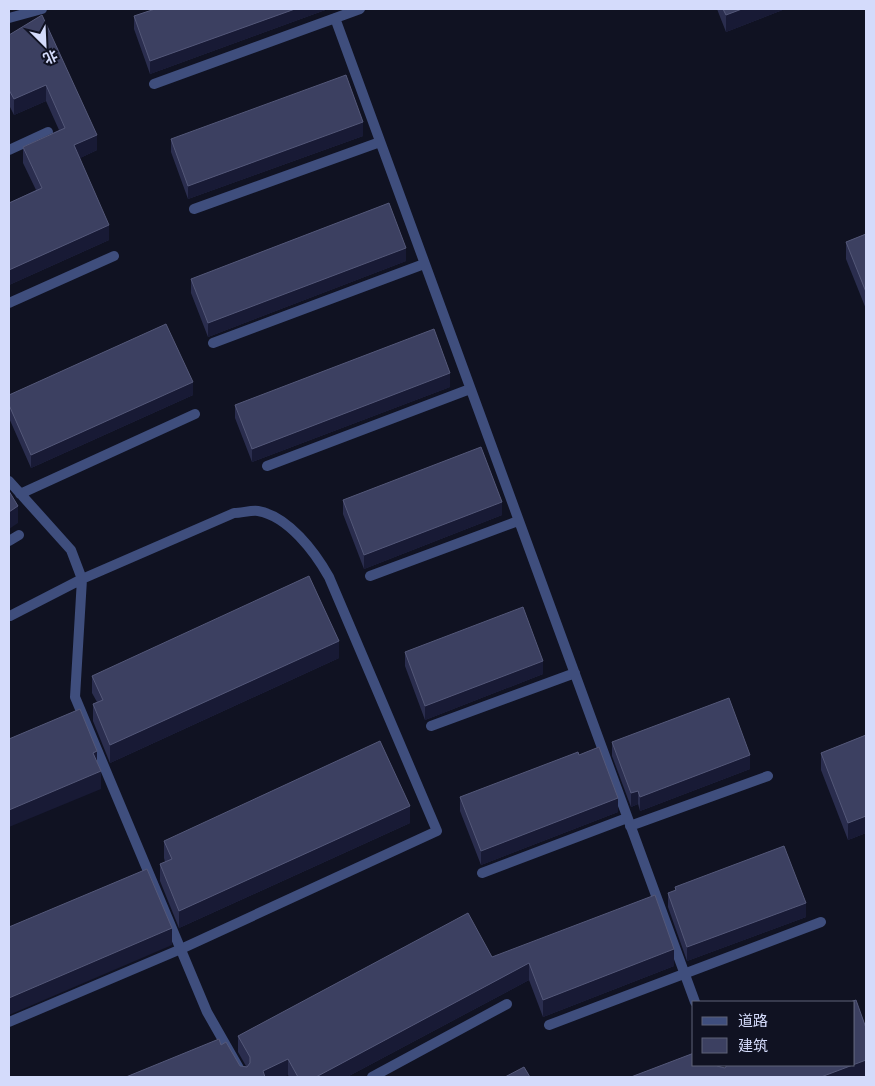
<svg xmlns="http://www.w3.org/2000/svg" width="875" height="1086" font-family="'Titillium Web','Noto Sans SC',sans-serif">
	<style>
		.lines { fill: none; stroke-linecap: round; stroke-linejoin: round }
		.service { stroke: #3f4e7d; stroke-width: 10 }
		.minor { stroke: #3f4e7d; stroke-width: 10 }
		.tertiary { stroke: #3f4e7d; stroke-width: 10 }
		.wall { fill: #2a2d4e }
		.shaded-wall { fill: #181a35 }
		.building { fill: #3c4061; stroke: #545879 }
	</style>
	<rect width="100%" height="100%" fill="#101222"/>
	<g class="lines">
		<path class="service" d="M 9,150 L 48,132"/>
		<path class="minor" d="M 335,18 L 695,1002
			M 154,84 L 360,9
			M 194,209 L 380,142
			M 9,303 L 114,256
			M 213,343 L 424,264
			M 267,466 L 470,389
			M 9,481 L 71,550 L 82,579 L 75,697 L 207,1012 L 244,1077
			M 20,494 L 195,414
			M 9,541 L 19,535
			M 370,576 L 518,521
			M 431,726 L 575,673
			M 630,826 L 768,776
			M 482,873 L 627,818
			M 9,1022 L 181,949 L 437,831 L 329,577 C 315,552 288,516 258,511 C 251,510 242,513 234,513 L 82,579 L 10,616
			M 549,1025 L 821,922
			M 372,1077 L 507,1004"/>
		<path class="tertiary" d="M 9,18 L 42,9"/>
	</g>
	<path class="wall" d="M 155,9 L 328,9 L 150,74 L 134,29 L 134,16 Z
		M 717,9 L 785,9 L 726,32 Z
		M 9,35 L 97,150 L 80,158 L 109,240 L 9,285 L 9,203 L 36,190 L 23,163 L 23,147 L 59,130 L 46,101 L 14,115 L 9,105 Z
		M 363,136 L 188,199 L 171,152 L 171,139 Z
		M 866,234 L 866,309 L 846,259 L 846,242 Z
		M 406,261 L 208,337 L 191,293 L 191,279 Z
		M 450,387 L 252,462 L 235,418 L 235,405 Z
		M 9,395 L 193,395 L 31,468 L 9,418 Z
		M 343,500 L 502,515 L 364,569 L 343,514 Z
		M 405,652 L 543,674 L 425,720 L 405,666 Z
		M 339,658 L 110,763 L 93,721 L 93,704 L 97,702 L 92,693 L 92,676 Z
		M 866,735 L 866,833 L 848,840 L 821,770 L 821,753 Z
		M 612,742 L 750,769 L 640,811 L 638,804 L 631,807 L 612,756 Z
		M 579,755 L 618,812 L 481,865 L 460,811 L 460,797 Z
		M 410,823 L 179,928 L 160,881 L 160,864 L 165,862 L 164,858 L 164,841 Z
		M 675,887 L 806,917 L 687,961 L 668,907 L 668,893 L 675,891 Z
		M 492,957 L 674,966 L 543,1017 L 529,980 L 347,1077 L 289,1077 L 288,1075 L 126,1077 L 221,1045 L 240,1066 L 246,1066 L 238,1052 L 238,1036 Z"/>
	<path class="shaded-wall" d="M 295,9 L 328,9 L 150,74 L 150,61 Z
		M 742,9 L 785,9 L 726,32 L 726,15 Z
		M 46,85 L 46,101 L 14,115 L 14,99 Z
		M 363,122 L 363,136 L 188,199 L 188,186 Z
		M 97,135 L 97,150 L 74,161 L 74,145 Z
		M 109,225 L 109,240 L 9,285 L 9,270 Z
		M 406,248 L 406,261 L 208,337 L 208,323 Z
		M 450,373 L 450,387 L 252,462 L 252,449 Z
		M 193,382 L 193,395 L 31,468 L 31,455 Z
		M 502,502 L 502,515 L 364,569 L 364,555 Z
		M 18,506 L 18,523 L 9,529 L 9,512 Z
		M 339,641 L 339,658 L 110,763 L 110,745 Z
		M 543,661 L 543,674 L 425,720 L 425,706 Z
		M 97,751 L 97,768 L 93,753 Z
		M 750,755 L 750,769 L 640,811 L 640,797 Z
		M 101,771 L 101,789 L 9,827 L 9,810 Z
		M 638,791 L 638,804 L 631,807 L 631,793 Z
		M 618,798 L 618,812 L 481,865 L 481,851 Z
		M 410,806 L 410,823 L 179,928 L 179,911 Z
		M 866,816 L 866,833 L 848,840 L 848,823 Z
		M 806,903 L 806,917 L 687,961 L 687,947 Z
		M 172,928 L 172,945 L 9,1015 L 9,998 Z
		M 674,949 L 674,966 L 543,1017 L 543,1000 Z
		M 529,963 L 529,980 L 347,1077 L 316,1077 Z
		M 288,1059 L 288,1075 L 284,1077 L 263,1077 L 263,1071 Z
		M 866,1060 L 866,1076 L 862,1077 L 821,1077 Z"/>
	<path class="building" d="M 155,9 L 295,9 L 150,61 L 134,16 Z
		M 723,9 L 742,9 L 726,15 Z
		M 42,15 L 97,135 L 74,145 L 109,225 L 9,270 L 9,203 L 42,188 L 23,147 L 65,128 L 46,85 L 14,99 L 9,90 L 9,35 Z
		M 346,75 L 363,122 L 188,186 L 171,139 Z
		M 389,203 L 406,248 L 208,323 L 191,279 Z
		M 866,234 L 866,292 L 846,242 Z
		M 166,324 L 193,382 L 31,455 L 9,405 L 9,395 Z
		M 434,329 L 450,373 L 252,449 L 235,405 Z
		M 481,447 L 502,502 L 364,555 L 343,500 Z
		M 9,491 L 18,506 L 9,512 Z
		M 309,576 L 339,641 L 110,745 L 93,704 L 103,700 L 92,676 Z
		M 523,607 L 543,661 L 425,706 L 405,652 Z
		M 729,698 L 750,755 L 640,797 L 638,791 L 631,793 L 612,742 Z
		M 80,709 L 97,751 L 93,753 L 101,771 L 9,810 L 9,739 Z
		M 866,735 L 866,816 L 848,823 L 821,753 Z
		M 380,741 L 410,806 L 179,911 L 160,864 L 172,859 L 164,841 Z
		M 599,747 L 618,798 L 481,851 L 460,797 L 578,752 L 579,755 Z
		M 784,846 L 806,903 L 687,947 L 668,893 L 676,890 L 675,887 Z
		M 147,869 L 172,928 L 9,998 L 9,927 Z
		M 655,895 L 674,949 L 543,1000 L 529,963 L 316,1077 L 298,1077 L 288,1059 L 263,1071 L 265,1077 L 126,1077 L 219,1039 L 221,1045 L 226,1042 L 240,1066 L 247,1067 L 250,1063 L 250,1057 L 238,1036 L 468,913 L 492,957 Z
		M 856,1000 L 866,1028 L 866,1060 L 821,1077 L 631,1077 L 694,1053 L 694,1065 L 716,1065 L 717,1066 L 725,1068 L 727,1065 L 854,1065 L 854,1002 L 850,1002 Z
		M 524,1067 L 530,1077 L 505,1077 Z"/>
	<rect width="875" height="1086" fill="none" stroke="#d4dbfb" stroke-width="20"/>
	<rect x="692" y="1001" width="162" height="65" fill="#101222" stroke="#5e6279"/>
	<rect x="702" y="1017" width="25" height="8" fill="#3f4e7d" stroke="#5e6279"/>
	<text x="738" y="1026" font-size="15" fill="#d4dbfb">道路</text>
	<rect x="702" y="1038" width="25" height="15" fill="#3c4061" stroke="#5e6279"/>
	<text x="738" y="1051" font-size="15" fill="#d4dbfb">建筑</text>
	<g transform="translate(45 45) rotate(156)" stroke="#101222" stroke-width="4" paint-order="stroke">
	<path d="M0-4L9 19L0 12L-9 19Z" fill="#d4dbfb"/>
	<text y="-8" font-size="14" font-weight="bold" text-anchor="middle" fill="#d4dbfb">北</text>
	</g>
</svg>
